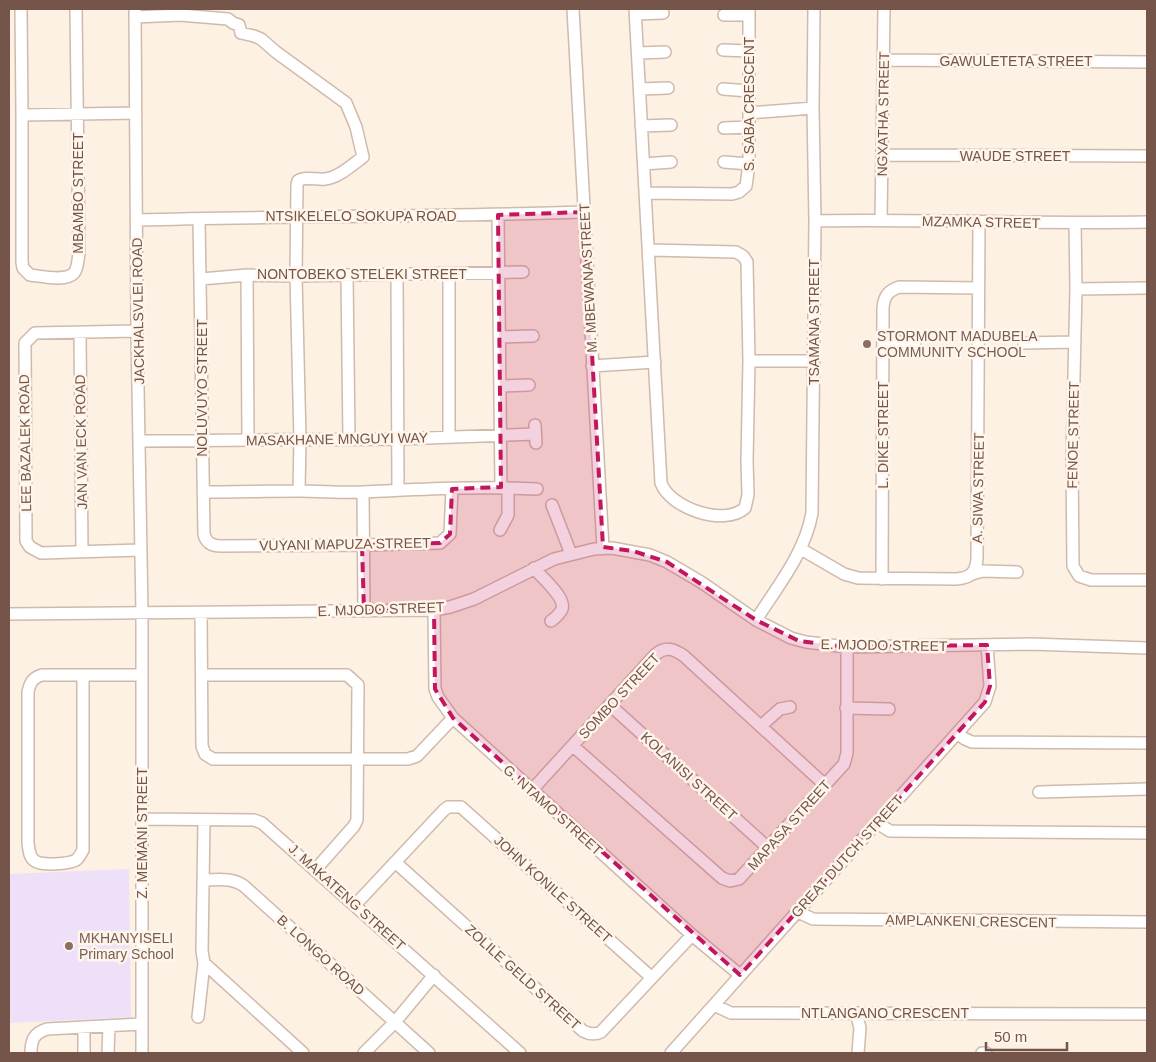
<svg xmlns="http://www.w3.org/2000/svg" width="1156" height="1062" font-family="Helvetica,sans-serif">
	<style>
		.education { fill: #eee0f9 }
		.lines { fill: none; stroke-linecap: round; stroke-linejoin: round }
		.minor-casing { stroke: #d0baad; stroke-width: 14 }
		.minor { stroke: #fff; stroke-width: 11 }
		.marked { fill: #c2185b; fill-opacity: 0.2; stroke: #c2185b; stroke-width: 4; stroke-dasharray: 10 6; stroke-linejoin: round }
		.education-dot { fill: #8d6e63; stroke: #fff5ea; stroke-width: 2 }
		.labels { text-anchor: middle; stroke-width: 5; stroke-linejoin: round; paint-order: stroke }
		.street-label { font-size: 14px; fill: #755549; stroke: #fff5ea }
		.education-label { font-size: 14px; fill: #785e54; stroke: #fff5ea; text-anchor: start }
	</style>
	<rect width="100%" height="100%" fill="#fcf1e3"/>
	<path class="education" d="M 129,869 L 131,1017 L 9,1023 L 9,874 Z"/>
	<g class="lines">
		<defs>
			<path id="minor" d="M 21,9 L 22,115 L 22,262 L 23,268 L 30,275 C 42,276 65,282 74,273 C 78,268 78,259 79,253 L 76,9
				M 135,9 L 137,331 L 142,612 L 142,1053
				M 573,9 L 603,548
				M 635,9 L 661,483 C 670,508 724,527 745,508 L 748,495 L 747,461 L 749,361 L 747,262 L 743,256 L 736,252 L 650,250
				M 636,14 L 663,13
				M 724,15 L 749,15
				M 135,17 L 180,15 L 228,19 L 233,23 L 239,25 L 241,33 L 254,36 L 261,39 L 276,52 L 346,103 L 356,127 L 363,157 C 352,165 338,178 325,179 C 317,180 304,176 298,181 L 297,185 L 296,276 L 300,439 L 299,491
				M 723,50 L 749,51
				M 638,53 L 665,52
				M 884,60 L 1147,62
				M 640,89 L 668,88
				M 723,89 L 749,91
				M 749,113 L 813,108
				M 22,115 L 136,113
				M 641,126 L 671,125
				M 724,128 L 749,127
				M 883,155 L 1147,156
				M 724,162 L 749,164
				M 644,164 L 671,162
				M 646,193 L 732,194 L 739,192 L 746,186 L 749,164 L 749,9
				M 498,215 L 501,487
				M 199,219 L 204,534 C 206,543 212,546 221,546 L 362,545 L 440,543 L 450,534 L 452,489
				M 137,220 C 286,216 435,217 584,212
				M 881,220 L 884,9
				M 815,221 C 926,219 1036,224 1147,222
				M 1075,223 L 1076,289 L 1072,462 L 1073,566 L 1079,576 L 1091,580 L 1147,580
				M 449,274 L 449,436
				M 247,275 L 248,440
				M 347,275 L 349,439
				M 397,275 L 398,489
				M 201,279 L 247,275 L 296,276 L 523,272
				M 1076,289 L 1147,288
				M 137,331 L 35,333 L 25,343 L 26,541 L 30,547 L 41,553 L 140,550
				M 80,333 L 82,551
				M 500,337 L 533,336
				M 883,342 L 915,342
				M 1024,343 L 1075,342
				M 749,361 L 813,361
				M 592,366 L 655,362
				M 501,386 L 529,385
				M 535,425 L 536,443
				M 140,441 L 399,439 L 535,434
				M 203,492 C 235,492 267,491 299,491 C 321,491 343,493 364,492 C 421,489 480,486 537,489
				M 363,492 L 364,611
				M 552,505 L 571,554
				M 500,530 L 508,515 L 508,488
				M 801,549 L 844,574 L 858,578 L 956,579 C 970,578 976,573 977,559 L 979,222
				M 534,568 C 542,578 566,597 562,609 C 560,614 555,618 551,621
				M 972,574 L 983,571 L 1017,572
				M 882,579 L 883,308 C 884,296 888,291 899,287 L 978,288
				M 434,610 L 435,689 L 438,697 L 453,718 L 692,935 L 740,975
				M 201,613 L 202,746 L 205,754 L 213,759 L 408,759 L 417,756 L 453,718
				M 9,614 L 434,610 L 450,607 L 474,599 L 554,559 L 594,549 L 612,548 L 650,555 L 667,562 L 701,582 L 756,620 L 791,638 L 806,642 L 847,647 L 1031,644 L 1147,648
				M 756,620 C 777,587 805,553 812,513 L 815,221 L 813,108 L 814,9
				M 202,675 L 347,675 L 358,685 L 357,820 L 354,826 L 316,869
				M 83,676 L 83,850 C 81,853 79,858 76,860 C 69,864 42,866 35,861 C 29,857 29,850 28,843 L 28,692 C 30,683 32,678 42,675 L 142,675
				M 610,705 L 767,847
				M 846,708 L 889,709
				M 761,726 L 780,709 L 790,707
				M 958,734 L 965,739 L 972,742 L 1147,743
				M 573,746 L 722,878 L 730,881 L 739,879 L 844,764 L 847,753 L 847,647
				M 531,791 L 656,654 C 666,646 674,649 684,656 L 825,785
				M 1039,792 L 1147,789
				M 142,819 L 254,820 L 262,823 L 520,1053
				M 877,823 L 890,831 L 1147,833
				M 395,862 L 583,1031 C 589,1034 595,1035 601,1032 L 692,935
				M 203,880 C 217,880 232,877 244,886 L 429,1053
				M 355,905 L 444,810 L 448,807 L 461,807 L 651,977
				M 798,912 L 813,919 L 1147,922
				M 204,963 L 303,1053
				M 714,1005 L 731,1013 L 1147,1014
				M 856,1013 L 860,1028 L 858,1053
				M 198,1017 L 204,963 L 202,951 L 204,821
				M 31,1053 C 31,1040 34,1033 47,1029 L 141,1024
				M 84,1053 L 84,1027
				M 108,1053 L 109,1026
				M 364,1053 L 395,1022 L 434,975
				M 671,1053 L 985,702 L 990,686 L 987,645
				M 982,1053 L 986,1053"/>
		</defs>
		<use href="#minor" class="minor-casing"/>
		<use href="#minor" class="minor"/>
	</g>
	<path class="marked" d="M 584,212 L 603,547 L 633,551 L 667,562 L 756,620 L 799,641 L 847,647 L 987,645 L 990,686 L 985,702 L 740,975 L 453,718 L 435,689 L 434,610 L 364,611 L 362,545 L 440,543 L 450,534 L 452,489 L 501,487 L 498,215 Z"/>
	<g class="education-dot">
		<circle cx="867" cy="344" r="5"/>
		<circle cx="69" cy="946" r="5"/>
	</g>
	<g class="labels">
		<g class="street-label">
			<text x="1016" y="66">GAWULETETA STREET</text>
			<text transform="translate(749 104) rotate(-90)" y="5">S. SABA CRESCENT</text>
			<text transform="translate(883 114) rotate(-89)" y="5">NGXATHA STREET</text>
			<text x="1015" y="161">WAUDE STREET</text>
			<text transform="translate(78 193) rotate(-90)" y="5">MBAMBO STREET</text>
			<text x="361" y="221">NTSIKELELO SOKUPA ROAD</text>
			<text transform="translate(981 222) rotate(1)" y="5">MZAMKA STREET</text>
			<text x="362" y="279">NONTOBEKO STELEKI STREET</text>
			<text transform="translate(588 278) rotate(-93)" y="5">M. MBEWANA STREET</text>
			<text transform="translate(138 311) rotate(-91)" y="5">JACKHALSVLEI ROAD</text>
			<text transform="translate(814 322) rotate(-90)" y="5">TSAMANA STREET</text>
			<text transform="translate(202 388) rotate(-90)" y="5">NOLUVUYO STREET</text>
			<text transform="translate(883 435) rotate(-90)" y="5">L. DIKE STREET</text>
			<text transform="translate(1073 435) rotate(-89)" y="5">FENOE STREET</text>
			<text transform="translate(337 439) rotate(-1)" y="5">MASAKHANE MNGUYI WAY</text>
			<text transform="translate(81 442) rotate(-91)" y="5">JAN VAN ECK ROAD</text>
			<text transform="translate(25 443) rotate(-91)" y="5">LEE BAZALEK ROAD</text>
			<text transform="translate(978 488) rotate(-89)" y="5">A. SIWA STREET</text>
			<text transform="translate(345 544) rotate(-1)" y="5">VUYANI MAPUZA STREET</text>
			<text transform="translate(381 609) rotate(-2)" y="5">E. MJODO STREET</text>
			<text transform="translate(884 645) rotate(1)" y="5">E. MJODO STREET</text>
			<text transform="translate(619 696) rotate(-47)" y="5">SOMBO STREET</text>
			<text transform="translate(689 776) rotate(42)" y="5">KOLANISI STREET</text>
			<text transform="translate(553 810) rotate(42)" y="5">G. NTAMO STREET</text>
			<text transform="translate(789 825) rotate(-48)" y="5">MAPASA STREET</text>
			<text transform="translate(142 833) rotate(-90)" y="5">Z. MEMANI STREET</text>
			<text transform="translate(847 856) rotate(-48)" y="5">GREAT DUTCH STREET</text>
			<text transform="translate(553 889) rotate(42)" y="5">JOHN KONILE STREET</text>
			<text transform="translate(347 897) rotate(42)" y="5">J. MAKATENG STREET</text>
			<text transform="translate(971 921) rotate(1)" y="5">AMPLANKENI CRESCENT</text>
			<text transform="translate(321 955) rotate(42)" y="5">B. LONGO ROAD</text>
			<text transform="translate(523 977) rotate(42)" y="5">ZOLILE GELD STREET</text>
			<text x="885" y="1018">NTLANGANO CRESCENT</text>
		</g>
		<g class="education-label">
			<text x="877" y="341">STORMONT MADUBELA<tspan x="877" dy="16">COMMUNITY SCHOOL</tspan></text>
			<text x="79" y="943">MKHANYISELI<tspan x="79" dy="16">Primary School</tspan></text>
		</g>
	</g>
	<rect width="1156" height="1062" fill="none" stroke="#755549" stroke-width="20"/>
	<path d="M986 1042v8h81v-8" fill="none" stroke="#755549" stroke-width="2.5"/>
	<text x="994" y="1042" font-size="15" fill="#755549" stroke="#fff5ea" stroke-width="4" paint-order="stroke">50 m</text>
</svg>
